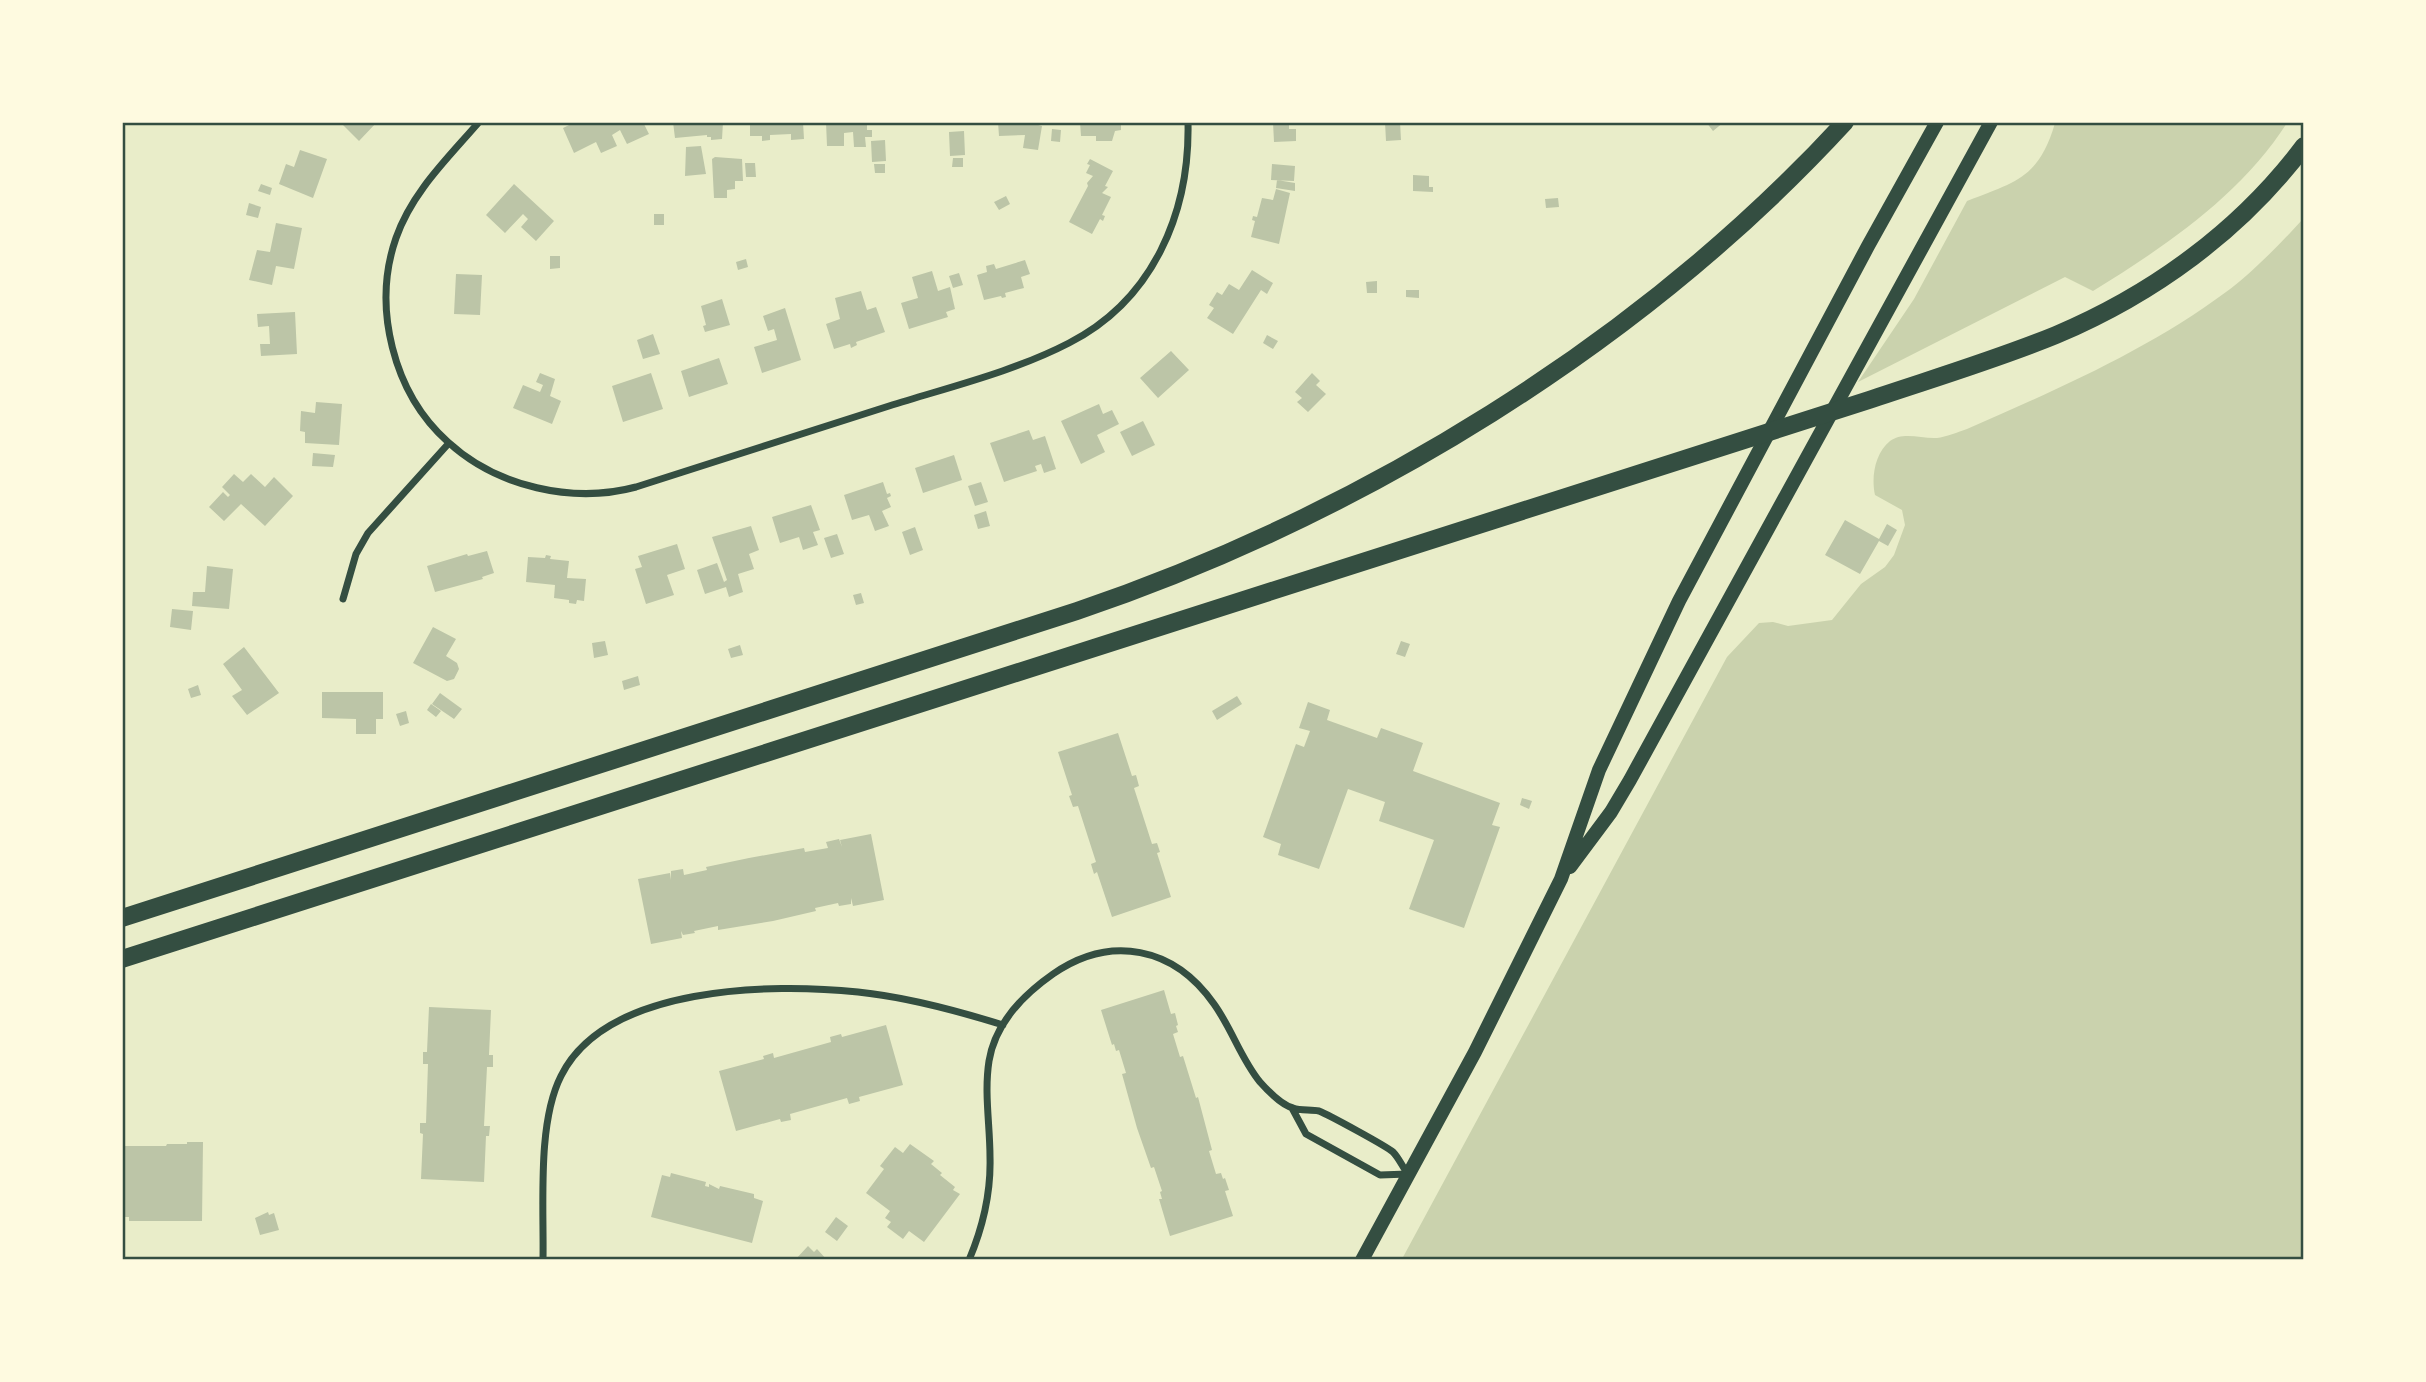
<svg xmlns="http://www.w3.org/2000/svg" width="2426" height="1382" font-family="Quicksand,sans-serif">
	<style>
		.green { fill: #cad2ad }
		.building { fill: #bcc5a7 }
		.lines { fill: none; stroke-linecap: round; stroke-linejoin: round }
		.minor { stroke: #344e41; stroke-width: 7 }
		.secondary { stroke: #344e41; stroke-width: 14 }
		.motorway { stroke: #344e41; stroke-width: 18 }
		.neatline { fill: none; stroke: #344e41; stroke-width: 2.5 }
	</style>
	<rect width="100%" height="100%" fill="#e9edc9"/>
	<path class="green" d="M 2055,123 L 2287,123 C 2240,196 2166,246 2093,291 L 2065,277 L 1858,382 L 1914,299 L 1967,201 C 2016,182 2039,178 2055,123 Z
		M 2303,219 L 2303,1259 L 1402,1259 L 1727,657 L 1759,623 L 1773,622 L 1788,626 L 1832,620 L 1861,584 L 1885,567 L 1894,555 L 1905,525 L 1902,510 L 1875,495 C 1871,477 1875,453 1890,441 C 1903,431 1922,439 1937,438 C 1946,437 1958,432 1967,429 C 2056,390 2148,350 2226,292 C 2251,274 2282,242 2303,219 Z"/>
	<path class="building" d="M 340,122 L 377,122 L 359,141 Z
		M 575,122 L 643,122 L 649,134 L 627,144 L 620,130 L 612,135 L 617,146 L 601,153 L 596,142 L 574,153 L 563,128 Z
		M 673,122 L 723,122 L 722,139 L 711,140 L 711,137 L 707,137 L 707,135 L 675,138 Z
		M 750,122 L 803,122 L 804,139 L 791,140 L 791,134 L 770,135 L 770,140 L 762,141 L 762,136 L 750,136 Z
		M 826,122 L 867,122 L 867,130 L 872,130 L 872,137 L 865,137 L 866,147 L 854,147 L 853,132 L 844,133 L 844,146 L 827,146 Z
		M 998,122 L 1027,122 L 1042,126 L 1038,150 L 1023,148 L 1025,135 L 999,136 Z
		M 1080,122 L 1121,122 L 1121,130 L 1115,131 L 1112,141 L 1096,141 L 1096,136 L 1081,136 Z
		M 1273,122 L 1289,122 L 1289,129 L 1296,129 L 1296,141 L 1274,142 Z
		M 1385,122 L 1400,122 L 1401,140 L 1386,141 Z
		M 1706,122 L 1724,122 L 1713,131 Z
		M 1052,129 L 1061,130 L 1060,142 L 1051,141 Z
		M 964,131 L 965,155 L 950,156 L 949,132 Z
		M 885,140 L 886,161 L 872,162 L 871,141 Z
		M 701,146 L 706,174 L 685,176 L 686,147 Z
		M 300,150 L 327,159 L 313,198 L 279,184 L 286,164 L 294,167 Z
		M 715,157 L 742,159 L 743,181 L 735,181 L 735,189 L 727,190 L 727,198 L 714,198 L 712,159 Z
		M 953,158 L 963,158 L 963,167 L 952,167 Z
		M 1090,159 L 1113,171 L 1105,186 L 1108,187 L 1102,193 L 1111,197 L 1102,215 L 1105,216 L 1103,221 L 1100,219 L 1092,234 L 1069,222 L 1088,186 L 1087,183 L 1093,176 L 1086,173 L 1090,165 L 1087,164 Z
		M 745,163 L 755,163 L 756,177 L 746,177 Z
		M 874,164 L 885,164 L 885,173 L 875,173 Z
		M 1272,164 L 1295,166 L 1294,181 L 1271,180 Z
		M 1413,175 L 1429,176 L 1429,187 L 1433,187 L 1433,192 L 1413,191 Z
		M 1277,180 L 1295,183 L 1295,191 L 1276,188 Z
		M 261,184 L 272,188 L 270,195 L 258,191 Z
		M 514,184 L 554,221 L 536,241 L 521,227 L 528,219 L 523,214 L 505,233 L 486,215 Z
		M 1276,189 L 1290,193 L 1279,244 L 1251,237 L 1255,221 L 1252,220 L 1253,216 L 1257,217 L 1262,198 L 1273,200 Z
		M 1006,196 L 1010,204 L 999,210 L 994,202 Z
		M 1558,198 L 1559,207 L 1546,208 L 1545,199 Z
		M 249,203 L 261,207 L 258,218 L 246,215 Z
		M 654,214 L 664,214 L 664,225 L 654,225 Z
		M 276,223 L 302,228 L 294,269 L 276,266 L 272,285 L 249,280 L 257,250 L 270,252 Z
		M 550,256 L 560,256 L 560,268 L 550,269 Z
		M 746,259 L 748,267 L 738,270 L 736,262 Z
		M 1025,260 L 1030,274 L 1021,277 L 1024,288 L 1005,293 L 1006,297 L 1002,298 L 1001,296 L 984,300 L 977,275 L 987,272 L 986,266 L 994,264 L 996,269 Z
		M 1252,270 L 1273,283 L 1267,294 L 1261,290 L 1233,334 L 1207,318 L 1214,308 L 1209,305 L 1217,292 L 1222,295 L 1229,284 L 1239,290 Z
		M 932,271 L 938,291 L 950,287 L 955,309 L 946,312 L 948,317 L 909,329 L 901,303 L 918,298 L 912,277 Z
		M 959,273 L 963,285 L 953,288 L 949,276 Z
		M 456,274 L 482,275 L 480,315 L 454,314 Z
		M 1377,281 L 1377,293 L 1367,293 L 1366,282 Z
		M 1406,290 L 1419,290 L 1419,298 L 1406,297 Z
		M 861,291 L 867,310 L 876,307 L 885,332 L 856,342 L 857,345 L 851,348 L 850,344 L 834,349 L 826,324 L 840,319 L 835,298 Z
		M 722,299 L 730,325 L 705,332 L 703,326 L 706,325 L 701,306 Z
		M 785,308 L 801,360 L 762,373 L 754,347 L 777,340 L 774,329 L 768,331 L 763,316 Z
		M 295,312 L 297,354 L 261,356 L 260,344 L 270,344 L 269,326 L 258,327 L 257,314 Z
		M 653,334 L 660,354 L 643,359 L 637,340 Z
		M 1267,335 L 1278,341 L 1273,349 L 1263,343 Z
		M 1171,351 L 1189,370 L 1158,398 L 1140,378 Z
		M 719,358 L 728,384 L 689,397 L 681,371 Z
		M 540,373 L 555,379 L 550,396 L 561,401 L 552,424 L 513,408 L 523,385 L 540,392 L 543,385 L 536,382 Z
		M 651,373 L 663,409 L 623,422 L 612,386 Z
		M 1312,373 L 1320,381 L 1316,385 L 1326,394 L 1308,412 L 1297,402 L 1302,398 L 1295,392 Z
		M 316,402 L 342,404 L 339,445 L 305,443 L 305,432 L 300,431 L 301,411 L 315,413 Z
		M 1099,404 L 1103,414 L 1112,410 L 1119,424 L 1097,435 L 1105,452 L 1081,464 L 1061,421 Z
		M 1143,421 L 1155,445 L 1132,456 L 1120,432 Z
		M 1029,430 L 1033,440 L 1045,436 L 1056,469 L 1044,473 L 1041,464 L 1035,466 L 1037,471 L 1004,482 L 990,443 Z
		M 313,453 L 335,455 L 333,467 L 312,466 Z
		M 954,455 L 962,480 L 923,493 L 915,468 Z
		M 234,474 L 243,482 L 251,474 L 265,487 L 274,477 L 293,496 L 265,526 L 241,504 L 224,521 L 209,507 L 223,492 L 228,497 L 230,495 L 222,487 Z
		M 883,482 L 887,494 L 890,493 L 891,496 L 887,498 L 891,507 L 882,511 L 889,526 L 875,531 L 869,515 L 852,520 L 844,495 Z
		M 981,482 L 988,502 L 975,506 L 968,486 Z
		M 811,505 L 820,530 L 813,532 L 818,545 L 803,550 L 799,537 L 780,543 L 772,517 Z
		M 986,511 L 990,526 L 978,529 L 974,515 Z
		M 1845,520 L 1879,539 L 1887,524 L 1897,530 L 1888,546 L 1879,541 L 1860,574 L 1825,555 Z
		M 751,526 L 759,550 L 749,554 L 754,569 L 738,574 L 743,592 L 729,597 L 726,587 L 705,594 L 697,570 L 717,563 L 724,582 L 727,580 L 712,537 Z
		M 915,527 L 923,550 L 910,555 L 902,532 Z
		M 837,534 L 844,554 L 831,558 L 824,538 Z
		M 677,544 L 685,569 L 667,575 L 674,595 L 646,604 L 635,569 L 642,567 L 638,556 Z
		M 487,551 L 494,573 L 482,577 L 483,579 L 435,592 L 427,566 L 467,554 L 468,556 Z
		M 546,555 L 551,556 L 550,559 L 569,561 L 567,578 L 586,579 L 584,601 L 577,600 L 576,604 L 569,603 L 569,600 L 554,598 L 555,585 L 526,582 L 528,557 L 545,558 Z
		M 207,566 L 233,569 L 229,609 L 192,606 L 193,592 L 205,592 Z
		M 861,593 L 864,603 L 856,605 L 853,595 Z
		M 172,609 L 193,611 L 191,630 L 170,627 Z
		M 433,627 L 456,639 L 446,656 L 457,663 L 459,669 L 454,679 L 447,681 L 413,663 Z
		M 605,641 L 608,655 L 594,658 L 592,643 Z
		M 1401,641 L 1410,644 L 1405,657 L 1396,654 Z
		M 740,645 L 743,655 L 731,658 L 728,649 Z
		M 244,647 L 279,693 L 247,715 L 232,696 L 242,690 L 223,664 Z
		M 638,676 L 640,685 L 624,690 L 622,681 Z
		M 198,685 L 201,695 L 191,698 L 188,689 Z
		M 322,692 L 383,692 L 383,719 L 376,719 L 376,734 L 356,734 L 356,719 L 322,718 Z
		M 440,693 L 462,709 L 454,719 L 432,704 Z
		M 1237,696 L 1242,704 L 1217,720 L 1212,711 Z
		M 1308,702 L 1330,710 L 1327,720 L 1377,738 L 1381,728 L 1423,743 L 1413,771 L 1500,803 L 1492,825 L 1500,827 L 1464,928 L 1409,909 L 1434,840 L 1379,821 L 1385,802 L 1348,789 L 1319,869 L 1278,855 L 1281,844 L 1263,837 L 1296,744 L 1304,747 L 1310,731 L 1299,728 Z
		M 431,704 L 441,711 L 436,717 L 427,710 Z
		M 406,711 L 409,723 L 400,726 L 396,714 Z
		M 1118,733 L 1132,776 L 1136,775 L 1139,786 L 1134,788 L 1152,844 L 1157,843 L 1160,852 L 1157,853 L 1171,897 L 1112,917 L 1097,872 L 1094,874 L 1091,864 L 1096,862 L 1078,806 L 1073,807 L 1069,796 L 1072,795 L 1058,752 Z
		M 1522,798 L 1532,801 L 1529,809 L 1520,805 Z
		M 871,834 L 884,900 L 853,906 L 851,898 L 851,904 L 839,906 L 838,903 L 815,908 L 816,911 L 773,921 L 718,930 L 718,926 L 694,931 L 695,933 L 683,935 L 681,931 L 682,938 L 651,944 L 638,879 L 670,873 L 671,880 L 671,871 L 683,869 L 684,875 L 707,870 L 706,867 L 749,858 L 804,848 L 805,852 L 828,848 L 826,842 L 839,839 L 842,847 L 840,840 Z
		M 1164,990 L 1171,1014 L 1175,1013 L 1178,1025 L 1176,1026 L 1178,1032 L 1173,1034 L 1180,1057 L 1183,1056 L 1196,1098 L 1198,1097 L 1212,1150 L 1209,1151 L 1216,1174 L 1221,1173 L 1223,1179 L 1225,1178 L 1229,1190 L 1225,1191 L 1233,1216 L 1170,1236 L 1159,1199 L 1162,1199 L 1160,1192 L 1162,1191 L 1154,1167 L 1151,1168 L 1137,1128 L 1122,1074 L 1126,1073 L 1119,1050 L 1116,1051 L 1114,1044 L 1112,1045 L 1101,1010 Z
		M 429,1007 L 491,1010 L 489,1055 L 493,1055 L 493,1067 L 487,1067 L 484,1126 L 490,1126 L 489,1136 L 486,1136 L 484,1182 L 421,1179 L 423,1134 L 420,1133 L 420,1123 L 426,1123 L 428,1064 L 423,1064 L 423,1052 L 427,1052 Z
		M 886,1025 L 903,1085 L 859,1097 L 860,1101 L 849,1104 L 847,1098 L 790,1114 L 791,1120 L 781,1122 L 780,1119 L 736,1131 L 719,1071 L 764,1059 L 763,1056 L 773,1053 L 774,1058 L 831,1042 L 830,1037 L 841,1034 L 842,1037 Z
		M 187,1142 L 203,1142 L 202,1221 L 129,1221 L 129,1217 L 122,1217 L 122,1146 L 166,1146 L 167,1144 L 187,1144 Z
		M 910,1144 L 934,1161 L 931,1164 L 942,1173 L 940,1175 L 955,1187 L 953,1190 L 960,1194 L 924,1242 L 909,1231 L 903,1239 L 887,1227 L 891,1222 L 885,1218 L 890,1211 L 866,1193 L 884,1169 L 880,1166 L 895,1147 L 903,1153 Z
		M 671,1173 L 706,1182 L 705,1186 L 709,1187 L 709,1184 L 719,1189 L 720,1186 L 754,1194 L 754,1198 L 763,1201 L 752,1243 L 651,1217 L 662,1175 L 670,1177 Z
		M 268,1212 L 269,1215 L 274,1213 L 279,1230 L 260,1235 L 255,1218 Z
		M 836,1217 L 848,1226 L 837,1241 L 825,1232 Z
		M 808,1246 L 814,1252 L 817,1249 L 827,1260 L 795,1260 Z"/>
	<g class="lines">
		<path class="minor" d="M 479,122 C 448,158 412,192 396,238 C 372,307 393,393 448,442 C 497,487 573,504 636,487 C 720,460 805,433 889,406 C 949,387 1013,372 1069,343 C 1153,300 1190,213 1188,122
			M 343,599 L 356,554 L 368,533 L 449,443
			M 1292,1108 L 1306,1134 L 1380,1175 L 1408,1174
			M 543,1260 C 544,1206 537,1123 561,1076 C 606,985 772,983 858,992 C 907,997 955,1010 1003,1025
			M 969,1260 C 983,1227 991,1192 990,1157 C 990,1125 984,1093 989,1061 C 995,1024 1023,995 1053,974 C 1111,934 1174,947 1214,1004 C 1232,1029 1241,1059 1260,1082 C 1268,1091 1281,1105 1293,1108 C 1301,1111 1311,1109 1319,1111 C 1329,1115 1386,1146 1393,1152 C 1399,1158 1403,1168 1408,1174"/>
		<path class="secondary" d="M 1570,867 L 1611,812 L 1630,780 L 1991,122
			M 1362,1260 L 1475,1052 L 1561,879 L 1599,770 L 1679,601 L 1868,246 L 1937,122"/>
		<path class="motorway" d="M 122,918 L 1077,611 C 1362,514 1641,344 1845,122
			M 122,959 L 1869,400 C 1931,379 1995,360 2056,335 C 2153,294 2240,231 2304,146"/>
	</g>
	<rect width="2426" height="1382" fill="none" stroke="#fefae0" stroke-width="248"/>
	<rect x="124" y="124" width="2178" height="1134" class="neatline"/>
</svg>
